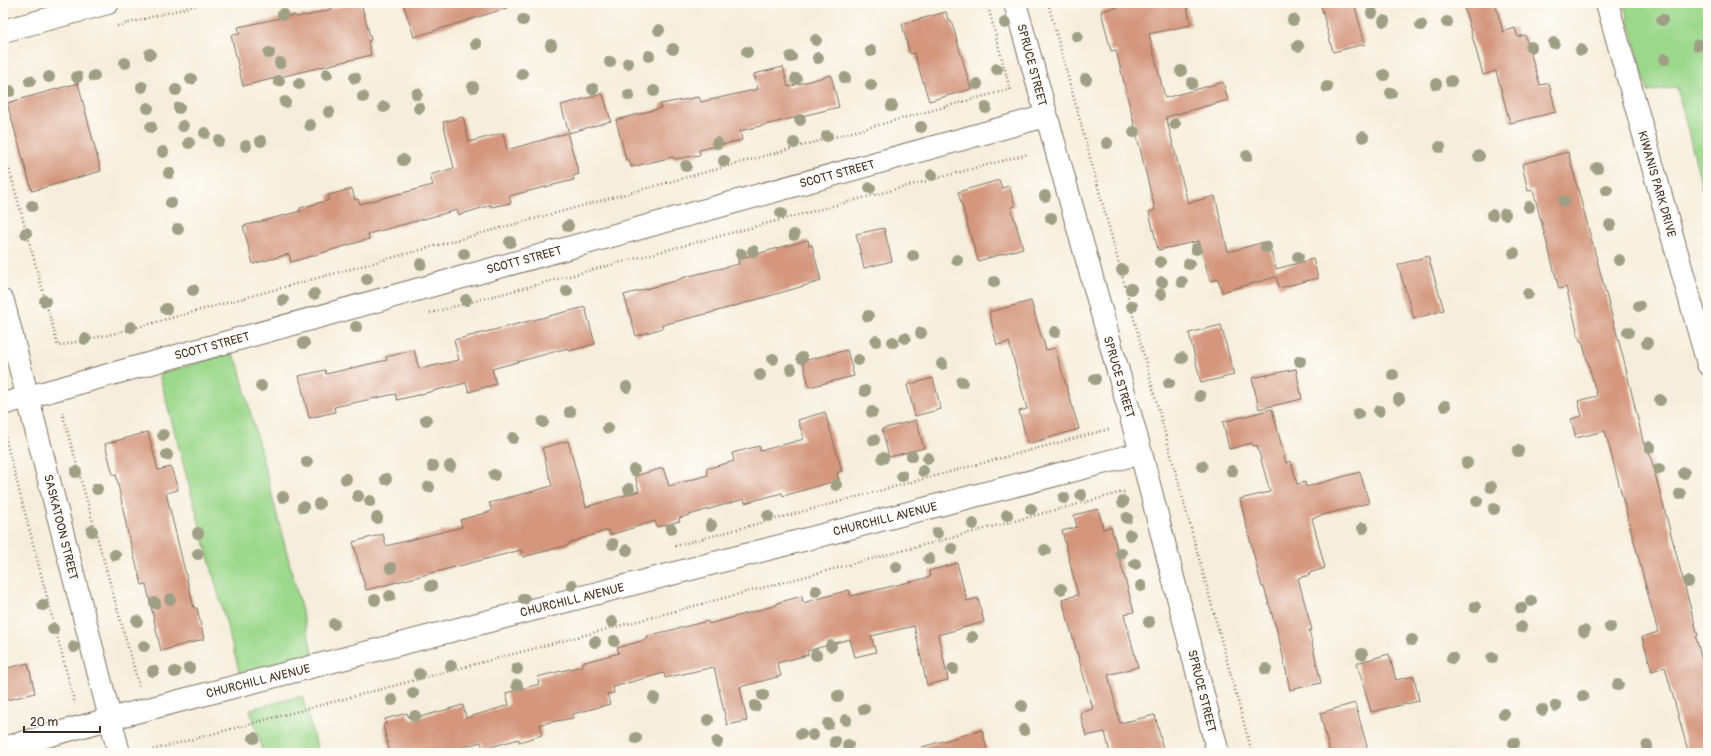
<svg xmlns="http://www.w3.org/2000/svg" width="1711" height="756" font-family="Pangolin,sans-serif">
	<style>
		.green { fill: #9cd88c; stroke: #6c8155 }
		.building { fill: #d4967d }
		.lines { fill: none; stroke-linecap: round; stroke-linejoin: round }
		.minor-casing { stroke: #7c6f60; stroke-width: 24 }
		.tertiary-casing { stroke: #7c6f60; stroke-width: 24 }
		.path { stroke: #7c6f60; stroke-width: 2.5; stroke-dasharray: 1 3; stroke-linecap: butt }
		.minor { stroke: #fff; stroke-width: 22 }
		.tertiary { stroke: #fff; stroke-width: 22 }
		.tree { fill: #9f9f86 }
		.labels { text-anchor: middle; stroke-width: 3; stroke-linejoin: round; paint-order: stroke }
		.street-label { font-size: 12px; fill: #3b2a1e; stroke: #fdfcf7 }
	</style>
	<rect width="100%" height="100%" fill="#fdfcf7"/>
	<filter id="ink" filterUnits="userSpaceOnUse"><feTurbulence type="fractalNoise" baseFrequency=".025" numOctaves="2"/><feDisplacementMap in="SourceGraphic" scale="8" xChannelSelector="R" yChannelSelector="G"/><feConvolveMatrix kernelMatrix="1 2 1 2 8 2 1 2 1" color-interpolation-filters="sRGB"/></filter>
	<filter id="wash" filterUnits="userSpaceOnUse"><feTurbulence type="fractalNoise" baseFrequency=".012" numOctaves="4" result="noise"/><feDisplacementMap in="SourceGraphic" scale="16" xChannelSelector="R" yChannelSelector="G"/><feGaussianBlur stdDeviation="0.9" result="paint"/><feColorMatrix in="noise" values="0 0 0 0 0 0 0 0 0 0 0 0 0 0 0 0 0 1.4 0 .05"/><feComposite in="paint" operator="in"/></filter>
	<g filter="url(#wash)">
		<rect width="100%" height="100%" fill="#f6eedc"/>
		<path class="green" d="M 1624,3 L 1708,3 L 1708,211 L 1677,87 L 1648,92 Z
			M 232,353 L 238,364 L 314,658 L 241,678 L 159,374 Z
			M 302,696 L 319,753 L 263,753 L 250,709 Z"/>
		<g id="blocks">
			<path class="building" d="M 352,3 L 361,3 L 371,40 L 368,41 L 371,55 L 243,86 L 231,35 L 240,34 L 238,27 L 295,15 L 296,17 L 305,15 L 306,16 Z
				M 403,3 L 507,3 L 507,8 L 414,37 Z
				M 1135,3 L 1186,3 L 1191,25 L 1149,34 L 1165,98 L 1223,82 L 1228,100 L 1166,117 L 1188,203 L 1215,196 L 1228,252 L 1268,241 L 1276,269 L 1313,259 L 1318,278 L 1279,288 L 1276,277 L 1222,292 L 1218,279 L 1210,281 L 1199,241 L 1158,250 L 1149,212 L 1155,210 L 1116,50 L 1111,51 L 1101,11 Z
				M 1332,3 L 1354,3 L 1365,44 L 1333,52 L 1321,6 Z
				M 1463,3 L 1495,3 L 1503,32 L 1515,28 L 1518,37 L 1525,35 L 1540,85 L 1549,83 L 1556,112 L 1510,123 L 1496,71 L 1483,75 Z
				M 946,12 L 948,20 L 951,20 L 971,89 L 929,101 L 914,53 L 910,54 L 902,24 Z
				M 783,67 L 788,87 L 831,75 L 839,107 L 740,131 L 742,140 L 699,150 L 700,155 L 674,159 L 673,157 L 631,167 L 629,159 L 626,160 L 616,120 L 661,108 L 660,104 L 699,97 L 701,102 L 758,89 L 754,74 Z
				M 78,83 L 101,171 L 32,191 L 7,103 Z
				M 603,94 L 611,121 L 569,133 L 561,105 Z
				M 463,117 L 469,142 L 503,133 L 507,150 L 567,133 L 579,174 L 573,176 L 574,180 L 509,196 L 511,203 L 491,207 L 491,205 L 459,215 L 457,210 L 368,234 L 369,239 L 291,262 L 289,254 L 253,264 L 243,226 L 301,211 L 300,208 L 329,200 L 328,195 L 352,189 L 355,200 L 358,199 L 360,204 L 433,185 L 430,175 L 454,168 L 443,122 Z
				M 1568,152 L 1624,361 L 1644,445 L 1647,444 L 1698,636 L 1696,637 L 1708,685 L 1708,746 L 1688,751 L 1665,667 L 1652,671 L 1642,637 L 1658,632 L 1605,431 L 1576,438 L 1571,419 L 1582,416 L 1578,401 L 1597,396 L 1582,341 L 1580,341 L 1566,287 L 1559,289 L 1533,190 L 1528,191 L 1522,164 Z
				M 999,180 L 1002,188 L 1009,186 L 1015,206 L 1011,207 L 1023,248 L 978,261 L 958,192 Z
				M 884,228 L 892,261 L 864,268 L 856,234 Z
				M 808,240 L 809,246 L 812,245 L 821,281 L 714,312 L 662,325 L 663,328 L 636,336 L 624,295 L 675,281 L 685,277 L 739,264 L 738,259 Z
				M 1428,256 L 1444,310 L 1414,319 L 1398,265 Z
				M 1031,301 L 1042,339 L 1043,339 L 1046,350 L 1055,348 L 1079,429 L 1028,444 L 1019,411 L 1027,409 L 1009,342 L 997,345 L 989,312 Z
				M 585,307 L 595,344 L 569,351 L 568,348 L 492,369 L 496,384 L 469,392 L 466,383 L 397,400 L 395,394 L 334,407 L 335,412 L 309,418 L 299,376 L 325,370 L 326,374 L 387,360 L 386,357 L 414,350 L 419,369 L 459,360 L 454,340 Z
				M 1221,325 L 1234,375 L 1201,383 L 1189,333 Z
				M 847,350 L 854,376 L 809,387 L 803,361 Z
				M 1296,369 L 1302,399 L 1259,409 L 1252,378 Z
				M 933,378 L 941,409 L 915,416 L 907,385 Z
				M 1272,409 L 1286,463 L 1291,461 L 1297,484 L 1305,482 L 1306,487 L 1360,472 L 1369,503 L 1312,518 L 1325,568 L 1309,573 L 1310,575 L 1298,578 L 1312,630 L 1309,630 L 1321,683 L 1290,690 L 1279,638 L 1264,587 L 1262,587 L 1259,576 L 1240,499 L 1270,492 L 1257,445 L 1253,446 L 1252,443 L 1229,449 L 1223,422 Z
				M 825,412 L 842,471 L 837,473 L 839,480 L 783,496 L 782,493 L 745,503 L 744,499 L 679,518 L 680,521 L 657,527 L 655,521 L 610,535 L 608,530 L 569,543 L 569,545 L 523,557 L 521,550 L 366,590 L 353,542 L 383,534 L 386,546 L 462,527 L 460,520 L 492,511 L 489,503 L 552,486 L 542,448 L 568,441 L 586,507 L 639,491 L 635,476 L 663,468 L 669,486 L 708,475 L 706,469 L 734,461 L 732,453 L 759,446 L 760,451 L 804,439 L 798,420 Z
				M 916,420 L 924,448 L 889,457 L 882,429 Z
				M 148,432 L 158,470 L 171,467 L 178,490 L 166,493 L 194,608 L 197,608 L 204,639 L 161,651 L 146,584 L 142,585 L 128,534 L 116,474 L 113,475 L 105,444 Z
				M 1098,509 L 1103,529 L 1111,527 L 1134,612 L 1124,614 L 1138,667 L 1108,675 L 1120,723 L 1155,715 L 1164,753 L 1110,753 L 1105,732 L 1086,736 L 1080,713 L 1093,709 L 1062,599 L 1078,595 L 1062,531 L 1077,527 L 1074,515 Z
				M 957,563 L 967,601 L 978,598 L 984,622 L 938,635 L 948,680 L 927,685 L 914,626 L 871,636 L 876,652 L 855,657 L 850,639 L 807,651 L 808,655 L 777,663 L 781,676 L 740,687 L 747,721 L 727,725 L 714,667 L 665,678 L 664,673 L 613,687 L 614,693 L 607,694 L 610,704 L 573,714 L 573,718 L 540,724 L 542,735 L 519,742 L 519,739 L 483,749 L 481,742 L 442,753 L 390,753 L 383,725 L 386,724 L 385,719 L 407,713 L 409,718 L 412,718 L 413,719 L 463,705 L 466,718 L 509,705 L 506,693 L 539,684 L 537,677 L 582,666 L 581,663 L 619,653 L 617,648 L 648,639 L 647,636 L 708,621 L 709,624 L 777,605 L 777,603 L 802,596 L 803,603 L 849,590 L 851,596 L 930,577 L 929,571 Z
				M 1389,654 L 1396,680 L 1414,676 L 1419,701 L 1371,712 L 1357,663 Z
				M 28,663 L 35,693 L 3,701 L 3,669 Z
				M 1355,703 L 1368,750 L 1357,753 L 1330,753 L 1320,713 Z
				M 982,730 L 988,753 L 923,753 L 922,747 Z"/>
		</g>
	</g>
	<g filter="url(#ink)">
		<use href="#blocks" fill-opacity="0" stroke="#7c6f60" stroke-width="1"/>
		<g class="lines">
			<defs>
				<path id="minor" d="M 1015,3 L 1141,453 L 1218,753
					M 1607,3 L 1708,364
					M 3,404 L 1046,116
					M 3,748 L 109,719 L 1141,453"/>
				<path id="tertiary" d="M 3,31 L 108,3
					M 3,301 L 119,753"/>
			</defs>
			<use href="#minor" class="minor-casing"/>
			<use href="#tertiary" class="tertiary-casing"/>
			<path class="path" d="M 1048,3 L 1252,753
				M 117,26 L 205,3
				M 3,147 L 58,346 L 116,333 L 1010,89 L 987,3
				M 430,313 L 1028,154
				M 62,412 L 139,686
				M 3,429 L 75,704
				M 675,546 L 1109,429
				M 89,752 L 90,753
				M 153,753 L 152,750 L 1127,491"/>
			<use href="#minor" class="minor"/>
			<use href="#tertiary" class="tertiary"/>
		</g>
		<g class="tree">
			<circle cx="1372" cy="13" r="6"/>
			<circle cx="283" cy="14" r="6"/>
			<circle cx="523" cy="20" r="6"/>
			<circle cx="1293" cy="20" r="6"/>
			<circle cx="1662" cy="20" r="6"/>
			<circle cx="1384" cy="21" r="6"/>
			<circle cx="1447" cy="22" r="6"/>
			<circle cx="1005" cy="23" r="6"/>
			<circle cx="1421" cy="25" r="6"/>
			<circle cx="659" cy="30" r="6"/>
			<circle cx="1077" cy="36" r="6"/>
			<circle cx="816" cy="40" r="6"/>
			<circle cx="1554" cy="43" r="6"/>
			<circle cx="476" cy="44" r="6"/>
			<circle cx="551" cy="45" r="6"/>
			<circle cx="1698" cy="45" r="6"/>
			<circle cx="1298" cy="46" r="6"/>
			<circle cx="1531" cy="47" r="6"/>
			<circle cx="673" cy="49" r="6"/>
			<circle cx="1581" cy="50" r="6"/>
			<circle cx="871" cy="51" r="6"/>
			<circle cx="747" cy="52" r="6"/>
			<circle cx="269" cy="53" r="6"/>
			<circle cx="150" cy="54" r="6"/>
			<circle cx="649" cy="56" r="6"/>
			<circle cx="791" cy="57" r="6"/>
			<circle cx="818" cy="58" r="6"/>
			<circle cx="1665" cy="59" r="6"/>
			<circle cx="610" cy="62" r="6"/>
			<circle cx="125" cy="63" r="6"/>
			<circle cx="280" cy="63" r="6"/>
			<circle cx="628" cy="63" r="6"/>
			<circle cx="997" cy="69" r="6"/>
			<circle cx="1181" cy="71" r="6"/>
			<circle cx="327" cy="74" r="6"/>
			<circle cx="522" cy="74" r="6"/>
			<circle cx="1384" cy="75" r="6"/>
			<circle cx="94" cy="76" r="6"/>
			<circle cx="49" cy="77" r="6"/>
			<circle cx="77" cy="77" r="6"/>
			<circle cx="355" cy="78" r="6"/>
			<circle cx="845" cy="78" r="6"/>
			<circle cx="191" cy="79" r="6"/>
			<circle cx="796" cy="79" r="6"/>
			<circle cx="1086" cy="79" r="6"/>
			<circle cx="30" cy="81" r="6"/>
			<circle cx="279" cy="81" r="6"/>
			<circle cx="1451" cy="81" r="6"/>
			<circle cx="1192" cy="83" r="6"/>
			<circle cx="299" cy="84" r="6"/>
			<circle cx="977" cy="84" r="6"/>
			<circle cx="1436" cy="84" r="6"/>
			<circle cx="871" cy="85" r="6"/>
			<circle cx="142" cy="87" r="6"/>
			<circle cx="473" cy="87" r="6"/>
			<circle cx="1327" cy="87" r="6"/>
			<circle cx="593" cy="89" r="6"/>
			<circle cx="176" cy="90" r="6"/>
			<circle cx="10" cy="91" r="6"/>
			<circle cx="654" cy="91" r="6"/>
			<circle cx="1391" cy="93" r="6"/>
			<circle cx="417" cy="94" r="6"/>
			<circle cx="629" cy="95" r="6"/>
			<circle cx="363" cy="97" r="6"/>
			<circle cx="285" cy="102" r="6"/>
			<circle cx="892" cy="106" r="6"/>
			<circle cx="384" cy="107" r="6"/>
			<circle cx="148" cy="108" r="6"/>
			<circle cx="179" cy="108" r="6"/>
			<circle cx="419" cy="108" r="6"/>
			<circle cx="986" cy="108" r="6"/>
			<circle cx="329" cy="112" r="6"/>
			<circle cx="800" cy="120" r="6"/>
			<circle cx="1175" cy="124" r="6"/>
			<circle cx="310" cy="125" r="6"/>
			<circle cx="183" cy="126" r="6"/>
			<circle cx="151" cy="127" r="6"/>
			<circle cx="921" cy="127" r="6"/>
			<circle cx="1134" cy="132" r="6"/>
			<circle cx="205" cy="133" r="6"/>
			<circle cx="827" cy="136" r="6"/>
			<circle cx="1363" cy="137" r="6"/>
			<circle cx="219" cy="141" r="6"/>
			<circle cx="261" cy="141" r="6"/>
			<circle cx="189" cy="143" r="6"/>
			<circle cx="717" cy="143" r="6"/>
			<circle cx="794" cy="143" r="6"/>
			<circle cx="1107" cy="143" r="6"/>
			<circle cx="246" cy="146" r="6"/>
			<circle cx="1440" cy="147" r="6"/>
			<circle cx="163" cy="152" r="6"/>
			<circle cx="1247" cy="156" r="6"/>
			<circle cx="1479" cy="156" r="6"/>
			<circle cx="403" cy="160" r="6"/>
			<circle cx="724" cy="161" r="6"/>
			<circle cx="686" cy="166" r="6"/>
			<circle cx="1597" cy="168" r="6"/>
			<circle cx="169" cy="173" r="6"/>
			<circle cx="932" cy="175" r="6"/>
			<circle cx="870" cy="188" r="6"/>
			<circle cx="1607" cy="190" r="6"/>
			<circle cx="1045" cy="196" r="6"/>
			<circle cx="1564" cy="201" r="6"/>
			<circle cx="171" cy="203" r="6"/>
			<circle cx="32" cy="206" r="6"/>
			<circle cx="1529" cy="207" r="6"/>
			<circle cx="781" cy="213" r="6"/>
			<circle cx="1505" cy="214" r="6"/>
			<circle cx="1492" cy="215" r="6"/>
			<circle cx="1051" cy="218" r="6"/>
			<circle cx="1610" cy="225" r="6"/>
			<circle cx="568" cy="226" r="6"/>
			<circle cx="178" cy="229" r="6"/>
			<circle cx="26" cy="233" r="6"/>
			<circle cx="794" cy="235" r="6"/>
			<circle cx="510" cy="242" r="6"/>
			<circle cx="1266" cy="247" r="6"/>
			<circle cx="1196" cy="249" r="6"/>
			<circle cx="753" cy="251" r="6"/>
			<circle cx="1514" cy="253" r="6"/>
			<circle cx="464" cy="254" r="6"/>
			<circle cx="741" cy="254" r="6"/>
			<circle cx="913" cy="256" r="6"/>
			<circle cx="1298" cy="257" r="6"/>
			<circle cx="957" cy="260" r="6"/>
			<circle cx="1619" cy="260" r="6"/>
			<circle cx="1160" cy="262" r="6"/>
			<circle cx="421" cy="264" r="6"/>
			<circle cx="1189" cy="264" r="6"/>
			<circle cx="1122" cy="270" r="6"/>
			<circle cx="367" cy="279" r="6"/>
			<circle cx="994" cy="282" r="6"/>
			<circle cx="1162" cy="282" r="6"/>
			<circle cx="1182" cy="282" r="6"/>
			<circle cx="1131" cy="289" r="6"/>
			<circle cx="193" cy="290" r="6"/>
			<circle cx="567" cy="291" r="6"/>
			<circle cx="314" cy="294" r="6"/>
			<circle cx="1161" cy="294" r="6"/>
			<circle cx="1528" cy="294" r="6"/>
			<circle cx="283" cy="300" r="6"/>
			<circle cx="466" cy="300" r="6"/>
			<circle cx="45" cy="301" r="6"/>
			<circle cx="1132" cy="306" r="6"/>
			<circle cx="1639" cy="306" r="6"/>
			<circle cx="166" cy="309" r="6"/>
			<circle cx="868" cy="316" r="6"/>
			<circle cx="131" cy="327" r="6"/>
			<circle cx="356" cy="327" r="6"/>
			<circle cx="1055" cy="332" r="6"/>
			<circle cx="1628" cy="332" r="6"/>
			<circle cx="921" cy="333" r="6"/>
			<circle cx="905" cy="338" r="6"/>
			<circle cx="85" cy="339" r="6"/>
			<circle cx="876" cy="341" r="6"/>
			<circle cx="893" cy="342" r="6"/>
			<circle cx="304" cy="343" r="6"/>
			<circle cx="1647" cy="343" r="6"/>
			<circle cx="802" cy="358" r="6"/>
			<circle cx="1182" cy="358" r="6"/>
			<circle cx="773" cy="359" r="6"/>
			<circle cx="858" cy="360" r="6"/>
			<circle cx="1300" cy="361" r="6"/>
			<circle cx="942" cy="364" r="6"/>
			<circle cx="791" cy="369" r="6"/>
			<circle cx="760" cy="375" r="6"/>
			<circle cx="1393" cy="375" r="6"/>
			<circle cx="1095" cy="379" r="6"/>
			<circle cx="962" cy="382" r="6"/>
			<circle cx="1169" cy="383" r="6"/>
			<circle cx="261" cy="386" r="6"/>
			<circle cx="627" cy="387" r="6"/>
			<circle cx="865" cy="391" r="6"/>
			<circle cx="1200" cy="396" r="6"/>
			<circle cx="1399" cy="399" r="6"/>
			<circle cx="1660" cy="400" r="6"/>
			<circle cx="1445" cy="406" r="6"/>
			<circle cx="1379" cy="411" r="6"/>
			<circle cx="570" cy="412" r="6"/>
			<circle cx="872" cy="412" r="6"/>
			<circle cx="1358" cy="414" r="6"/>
			<circle cx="426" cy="420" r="6"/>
			<circle cx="543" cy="422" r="6"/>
			<circle cx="608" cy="428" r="6"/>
			<circle cx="163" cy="435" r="6"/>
			<circle cx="513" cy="438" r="6"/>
			<circle cx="874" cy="440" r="6"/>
			<circle cx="1650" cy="447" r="6"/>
			<circle cx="1518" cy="451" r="6"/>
			<circle cx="167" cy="455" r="6"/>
			<circle cx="912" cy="456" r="6"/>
			<circle cx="883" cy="458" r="6"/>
			<circle cx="928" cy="458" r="6"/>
			<circle cx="307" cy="462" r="6"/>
			<circle cx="1467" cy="463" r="6"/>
			<circle cx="433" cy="466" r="6"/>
			<circle cx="450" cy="466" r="6"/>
			<circle cx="1202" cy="466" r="6"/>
			<circle cx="1659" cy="469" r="6"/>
			<circle cx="634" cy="470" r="6"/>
			<circle cx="923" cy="471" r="6"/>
			<circle cx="1232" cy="471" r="6"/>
			<circle cx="76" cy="472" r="6"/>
			<circle cx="1684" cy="473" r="6"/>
			<circle cx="494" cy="475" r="6"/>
			<circle cx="902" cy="476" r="6"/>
			<circle cx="346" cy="479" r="6"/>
			<circle cx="386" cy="479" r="6"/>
			<circle cx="836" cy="485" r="6"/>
			<circle cx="429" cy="487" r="6"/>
			<circle cx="1491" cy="487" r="6"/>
			<circle cx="97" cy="489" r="6"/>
			<circle cx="629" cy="489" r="6"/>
			<circle cx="1680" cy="494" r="6"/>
			<circle cx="1081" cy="495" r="6"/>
			<circle cx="358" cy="496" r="6"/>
			<circle cx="283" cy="497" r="6"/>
			<circle cx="1064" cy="498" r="6"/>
			<circle cx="370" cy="501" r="6"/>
			<circle cx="1477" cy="501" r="6"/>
			<circle cx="1123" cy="502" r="6"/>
			<circle cx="319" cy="504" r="6"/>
			<circle cx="303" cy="507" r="6"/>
			<circle cx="1031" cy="509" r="6"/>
			<circle cx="1494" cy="509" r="6"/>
			<circle cx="1007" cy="515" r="6"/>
			<circle cx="768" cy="516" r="6"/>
			<circle cx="377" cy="518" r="6"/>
			<circle cx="1127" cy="518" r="6"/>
			<circle cx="973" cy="524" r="6"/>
			<circle cx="711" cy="525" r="6"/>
			<circle cx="1363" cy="528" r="6"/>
			<circle cx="671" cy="529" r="6"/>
			<circle cx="92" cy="531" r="6"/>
			<circle cx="198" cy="533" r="6"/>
			<circle cx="937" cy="533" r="6"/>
			<circle cx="1130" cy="535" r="6"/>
			<circle cx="613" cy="544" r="6"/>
			<circle cx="952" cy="549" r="6"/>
			<circle cx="627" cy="550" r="6"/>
			<circle cx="1045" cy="550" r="6"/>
			<circle cx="1121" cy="553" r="6"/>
			<circle cx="198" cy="554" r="6"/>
			<circle cx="115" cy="555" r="6"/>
			<circle cx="929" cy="559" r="6"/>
			<circle cx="1135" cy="564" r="6"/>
			<circle cx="896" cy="567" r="6"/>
			<circle cx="391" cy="568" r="6"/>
			<circle cx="1688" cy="582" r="6"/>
			<circle cx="572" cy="585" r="6"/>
			<circle cx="431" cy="586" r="6"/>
			<circle cx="1141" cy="586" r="6"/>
			<circle cx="1061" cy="589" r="6"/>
			<circle cx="816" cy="591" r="6"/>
			<circle cx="390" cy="596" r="6"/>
			<circle cx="170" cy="599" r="6"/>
			<circle cx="524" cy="599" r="6"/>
			<circle cx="375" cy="600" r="6"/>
			<circle cx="1531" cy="601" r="6"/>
			<circle cx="155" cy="603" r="6"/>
			<circle cx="43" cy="605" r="6"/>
			<circle cx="1475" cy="607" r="6"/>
			<circle cx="1521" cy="608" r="6"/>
			<circle cx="137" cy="621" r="6"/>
			<circle cx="612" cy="622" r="6"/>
			<circle cx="1149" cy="622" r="6"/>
			<circle cx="334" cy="624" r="6"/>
			<circle cx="1521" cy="627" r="6"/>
			<circle cx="1610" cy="627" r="6"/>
			<circle cx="53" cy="629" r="6"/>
			<circle cx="1584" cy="631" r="6"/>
			<circle cx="972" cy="637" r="6"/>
			<circle cx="1412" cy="640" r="6"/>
			<circle cx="614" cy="641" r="6"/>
			<circle cx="595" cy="642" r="6"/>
			<circle cx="144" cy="646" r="6"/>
			<circle cx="831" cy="646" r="6"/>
			<circle cx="74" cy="647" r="6"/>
			<circle cx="1362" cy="654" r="6"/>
			<circle cx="816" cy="655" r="6"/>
			<circle cx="1452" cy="658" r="6"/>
			<circle cx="1492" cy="658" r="6"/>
			<circle cx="451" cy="666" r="6"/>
			<circle cx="189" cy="668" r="6"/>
			<circle cx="517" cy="669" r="6"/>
			<circle cx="953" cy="669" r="6"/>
			<circle cx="1266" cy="669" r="6"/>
			<circle cx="153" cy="671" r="6"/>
			<circle cx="175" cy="672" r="6"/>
			<circle cx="419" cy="674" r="6"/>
			<circle cx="517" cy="685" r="6"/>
			<circle cx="1618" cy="685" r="6"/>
			<circle cx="413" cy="693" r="6"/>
			<circle cx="763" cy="695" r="6"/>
			<circle cx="838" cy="696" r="6"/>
			<circle cx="1583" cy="696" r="6"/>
			<circle cx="654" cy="698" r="6"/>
			<circle cx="392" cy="700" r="6"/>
			<circle cx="755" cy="706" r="6"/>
			<circle cx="1022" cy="706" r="6"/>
			<circle cx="1556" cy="706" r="6"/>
			<circle cx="864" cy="709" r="6"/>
			<circle cx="1542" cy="710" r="6"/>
			<circle cx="1504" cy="714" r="6"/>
			<circle cx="415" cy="716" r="6"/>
			<circle cx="708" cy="720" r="6"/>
			<circle cx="846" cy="720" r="6"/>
			<circle cx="828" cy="724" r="6"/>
			<circle cx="1024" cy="730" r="6"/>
			<circle cx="801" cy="734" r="6"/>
			<circle cx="813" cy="735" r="6"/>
			<circle cx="254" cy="738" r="6"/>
			<circle cx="636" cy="738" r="6"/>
			<circle cx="717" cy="742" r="6"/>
			<circle cx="835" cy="742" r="6"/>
			<circle cx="1514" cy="743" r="6"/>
			<circle cx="848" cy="745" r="6"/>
			<circle cx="1647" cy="746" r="6"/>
		</g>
	</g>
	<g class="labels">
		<g class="street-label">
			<text transform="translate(1032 65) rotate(75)" y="4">SPRUCE STREET</text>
			<text transform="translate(837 174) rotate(-15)" y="4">SCOTT STREET</text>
			<text transform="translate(1657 184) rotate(74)" y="4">KIWANIS PARK DRIVE</text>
			<text transform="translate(524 260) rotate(-15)" y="4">SCOTT STREET</text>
			<text transform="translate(212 346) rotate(-15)" y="4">SCOTT STREET</text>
			<text transform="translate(1119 377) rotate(74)" y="4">SPRUCE STREET</text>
			<text transform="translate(885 519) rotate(-14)" y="4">CHURCHILL AVENUE</text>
			<text transform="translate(61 527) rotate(76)" y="4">SASKATOON STREET</text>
			<text transform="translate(572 600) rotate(-14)" y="4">CHURCHILL AVENUE</text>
			<text transform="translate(258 681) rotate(-14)" y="4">CHURCHILL AVENUE</text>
			<text transform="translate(1202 691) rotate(76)" y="4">SPRUCE STREET</text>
		</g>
	</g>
	<rect width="1711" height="756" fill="none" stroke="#fdfcf7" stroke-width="16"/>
	<path d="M24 726v6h76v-6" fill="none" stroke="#3b2a1e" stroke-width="2"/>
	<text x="30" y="726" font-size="12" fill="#3b2a1e" stroke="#fdfcf7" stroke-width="3" paint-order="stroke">20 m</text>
</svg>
